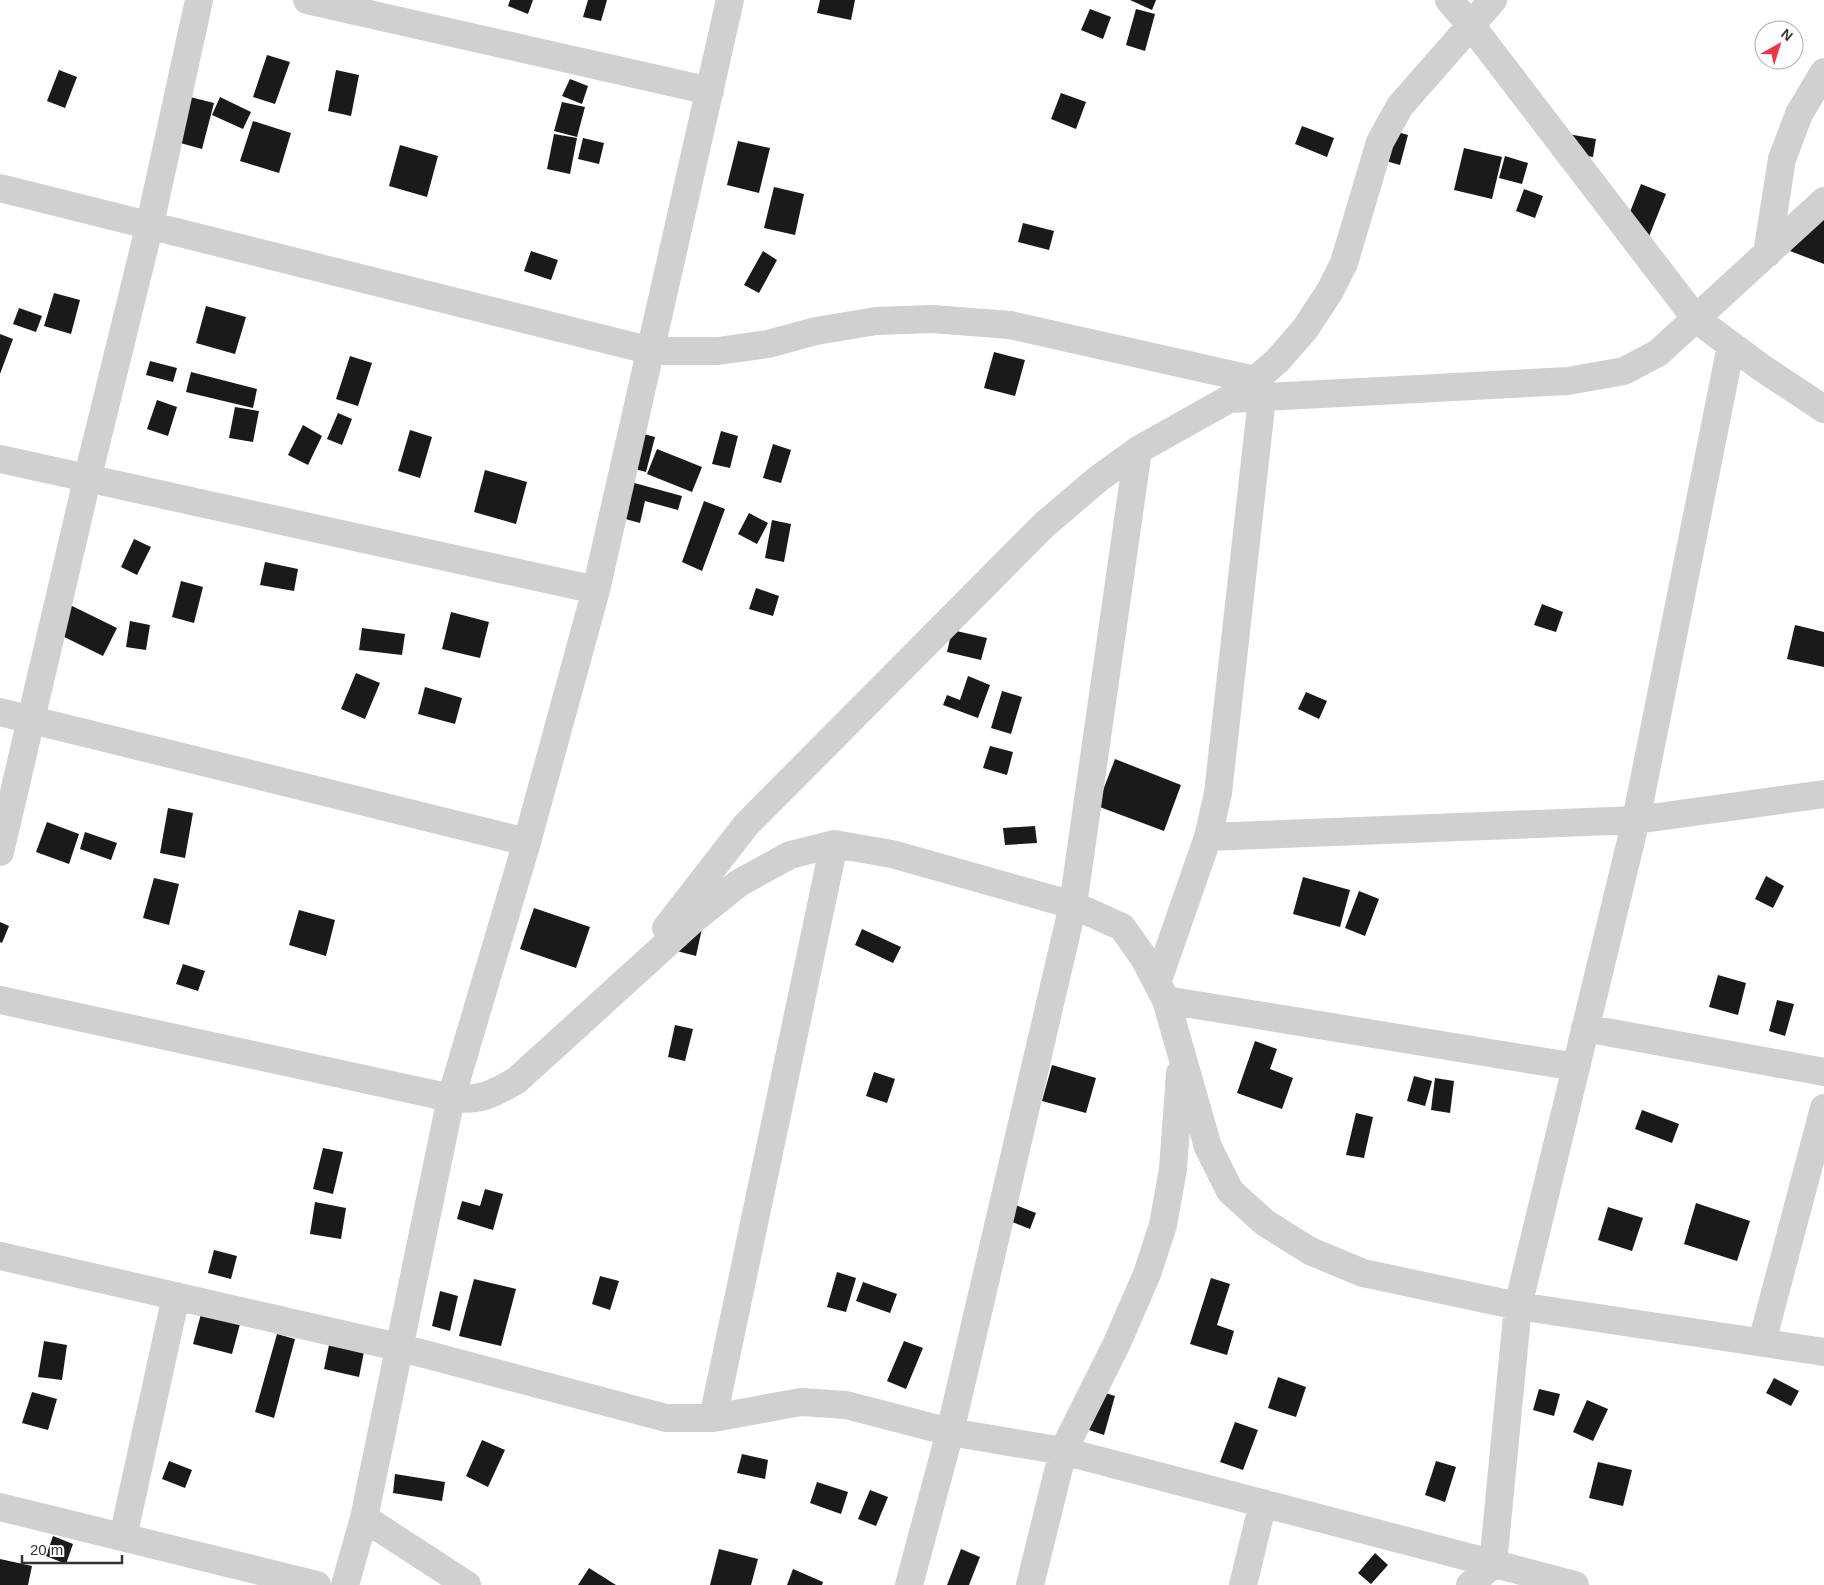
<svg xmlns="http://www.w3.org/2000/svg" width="1824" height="1585" font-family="Arial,sans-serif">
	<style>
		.building { fill: #1a1a1a }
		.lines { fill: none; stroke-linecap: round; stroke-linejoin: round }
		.street { stroke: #d0d0d0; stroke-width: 28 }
	</style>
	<rect width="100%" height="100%" fill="#fff"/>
	<path class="building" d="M 510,0 L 533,0 L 528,14 L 508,6 Z
		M 588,0 L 607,0 L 601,21 L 583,17 Z
		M 820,0 L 855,0 L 851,20 L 817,13 Z
		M 1130,0 L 1156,0 L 1152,10 Z
		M 1090,9 L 1111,17 L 1103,39 L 1081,30 Z
		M 1136,9 L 1155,14 L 1145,51 L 1126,45 Z
		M 267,55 L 290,62 L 275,104 L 253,97 Z
		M 59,70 L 77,77 L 65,108 L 47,101 Z
		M 336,70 L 359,75 L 351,116 L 328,111 Z
		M 570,79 L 588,86 L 582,104 L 562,96 Z
		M 1061,93 L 1086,102 L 1076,129 L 1051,119 Z
		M 178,94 L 214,103 L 202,149 L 166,139 Z
		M 220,97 L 251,112 L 243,129 L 212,115 Z
		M 562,102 L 585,107 L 577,137 L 554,131 Z
		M 253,121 L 291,133 L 279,173 L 240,161 Z
		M 1302,126 L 1334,138 L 1327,157 L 1295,144 Z
		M 1380,127 L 1408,135 L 1400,165 L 1372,157 Z
		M 1557,132 L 1596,139 L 1593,157 L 1554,150 Z
		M 554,134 L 577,138 L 570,174 L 547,169 Z
		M 583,138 L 604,143 L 599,164 L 578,159 Z
		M 738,141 L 770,148 L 759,193 L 727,185 Z
		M 400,145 L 438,156 L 427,197 L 389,186 Z
		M 1464,148 L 1502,157 L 1492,199 L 1454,190 Z
		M 1505,156 L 1528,163 L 1522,184 L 1499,178 Z
		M 1641,184 L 1666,194 L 1644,249 L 1619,240 Z
		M 774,187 L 804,194 L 795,235 L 764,228 Z
		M 1524,189 L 1543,196 L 1535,218 L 1516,211 Z
		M 1805,212 L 1824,219 L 1824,264 L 1790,251 Z
		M 1023,223 L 1054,231 L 1049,250 L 1018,242 Z
		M 531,251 L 558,260 L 551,280 L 524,271 Z
		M 763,251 L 777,260 L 759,293 L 744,285 Z
		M 54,293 L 80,300 L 71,334 L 44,326 Z
		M 206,306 L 246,317 L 235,354 L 196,343 Z
		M 19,308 L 42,316 L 36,332 L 13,324 Z
		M 0,334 L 13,339 L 0,374 Z
		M 994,352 L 1025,360 L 1015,396 L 984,388 Z
		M 350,356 L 372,363 L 358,406 L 336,399 Z
		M 150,361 L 177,368 L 173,382 L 146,375 Z
		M 191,372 L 257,389 L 253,408 L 186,392 Z
		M 157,400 L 177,407 L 168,436 L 147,429 Z
		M 235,407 L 259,411 L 253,442 L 229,438 Z
		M 338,413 L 352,419 L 342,445 L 327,439 Z
		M 303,425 L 322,436 L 308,465 L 288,455 Z
		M 410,430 L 432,437 L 420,478 L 398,471 Z
		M 721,431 L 738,436 L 730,468 L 712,464 Z
		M 636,432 L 655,437 L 646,472 L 627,467 Z
		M 773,444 L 791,450 L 781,483 L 763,478 Z
		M 657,449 L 702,467 L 692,492 L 647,474 Z
		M 485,470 L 527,482 L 516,524 L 474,512 Z
		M 627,481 L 682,496 L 678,510 L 645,501 L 640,523 L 618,517 Z
		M 704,501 L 725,509 L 702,571 L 682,562 Z
		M 749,513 L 768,523 L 757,544 L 738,534 Z
		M 772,520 L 791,524 L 784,562 L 765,558 Z
		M 134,539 L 151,547 L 137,575 L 121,567 Z
		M 265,562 L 298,569 L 294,591 L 260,585 Z
		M 181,581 L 203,587 L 194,623 L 172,617 Z
		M 756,588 L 779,596 L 773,616 L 749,609 Z
		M 66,603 L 117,628 L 103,656 L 52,631 Z
		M 1542,604 L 1563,612 L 1556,632 L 1534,625 Z
		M 451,612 L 489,622 L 480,658 L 442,649 Z
		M 130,621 L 150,625 L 146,650 L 126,647 Z
		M 1795,625 L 1824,632 L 1824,667 L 1787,659 Z
		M 362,628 L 405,634 L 402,655 L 359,650 Z
		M 952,630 L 987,638 L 981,660 L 947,652 Z
		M 356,673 L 380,683 L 365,719 L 341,709 Z
		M 968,676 L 990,685 L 978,718 L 943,705 L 947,695 L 960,700 Z
		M 425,687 L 462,698 L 455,724 L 418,714 Z
		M 1002,691 L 1022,697 L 1011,734 L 991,728 Z
		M 1306,692 L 1327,701 L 1319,719 L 1298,709 Z
		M 990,746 L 1013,752 L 1007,775 L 983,768 Z
		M 1115,759 L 1181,785 L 1164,831 L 1097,806 Z
		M 168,808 L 193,813 L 185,858 L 160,853 Z
		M 47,822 L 79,834 L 69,864 L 36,852 Z
		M 1035,826 L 1037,843 L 1005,845 L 1003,828 Z
		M 85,832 L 117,843 L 111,860 L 80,849 Z
		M 1766,876 L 1784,886 L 1773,908 L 1755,899 Z
		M 1303,877 L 1350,890 L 1340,927 L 1293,914 Z
		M 154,878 L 179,884 L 169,925 L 143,918 Z
		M 1359,891 L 1379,899 L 1365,936 L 1345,928 Z
		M 534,908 L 590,927 L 576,968 L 520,949 Z
		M 299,910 L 335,920 L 326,956 L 289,945 Z
		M 0,922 L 9,926 L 2,943 L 0,942 Z
		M 703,924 L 696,956 L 677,951 Z
		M 862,929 L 901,947 L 893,963 L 855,945 Z
		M 183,964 L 205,971 L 198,991 L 176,984 Z
		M 1718,975 L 1746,983 L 1738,1015 L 1709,1007 Z
		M 1777,1000 L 1794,1004 L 1785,1036 L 1769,1031 Z
		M 675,1025 L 693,1029 L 685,1061 L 668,1057 Z
		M 1255,1041 L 1277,1049 L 1270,1069 L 1293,1078 L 1282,1109 L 1237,1093 Z
		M 1052,1065 L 1096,1078 L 1086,1113 L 1042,1101 Z
		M 874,1072 L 895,1079 L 887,1103 L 866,1096 Z
		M 1414,1076 L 1432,1081 L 1425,1106 L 1407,1101 Z
		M 1435,1078 L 1454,1081 L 1450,1113 L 1431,1110 Z
		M 1642,1110 L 1679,1124 L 1672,1143 L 1635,1129 Z
		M 1356,1113 L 1373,1117 L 1364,1158 L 1346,1155 Z
		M 323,1148 L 343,1152 L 333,1194 L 313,1189 Z
		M 485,1189 L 503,1194 L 493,1230 L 457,1219 L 462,1201 L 480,1206 Z
		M 315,1202 L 346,1208 L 341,1239 L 310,1234 Z
		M 1008,1202 L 1036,1213 L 1030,1229 L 1002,1218 Z
		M 1696,1203 L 1750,1221 L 1737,1261 L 1684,1244 Z
		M 1608,1207 L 1643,1218 L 1632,1251 L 1598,1240 Z
		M 214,1250 L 237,1256 L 231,1279 L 208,1273 Z
		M 837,1272 L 856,1278 L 846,1312 L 827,1307 Z
		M 600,1276 L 619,1281 L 610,1310 L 592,1304 Z
		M 1211,1278 L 1230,1284 L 1217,1325 L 1234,1331 L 1227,1355 L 1190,1344 Z
		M 474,1279 L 516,1289 L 501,1346 L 459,1336 Z
		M 863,1282 L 897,1294 L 890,1313 L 856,1301 Z
		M 440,1291 L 458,1296 L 450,1331 L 432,1326 Z
		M 201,1314 L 240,1324 L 232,1354 L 193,1344 Z
		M 277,1334 L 295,1339 L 274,1418 L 255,1412 Z
		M 44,1341 L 67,1345 L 62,1380 L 38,1377 Z
		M 904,1341 L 923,1348 L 906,1389 L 887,1381 Z
		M 329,1345 L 364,1352 L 359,1377 L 324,1369 Z
		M 1278,1377 L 1306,1387 L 1296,1417 L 1268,1408 Z
		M 1774,1378 L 1799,1391 L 1791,1406 L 1766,1393 Z
		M 1092,1389 L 1115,1396 L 1104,1435 L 1080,1427 Z
		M 1539,1389 L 1560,1394 L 1554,1416 L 1533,1410 Z
		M 32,1392 L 57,1399 L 48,1430 L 22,1423 Z
		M 1587,1400 L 1608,1409 L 1593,1441 L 1573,1432 Z
		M 1235,1422 L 1258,1430 L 1243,1470 L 1220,1462 Z
		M 482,1440 L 505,1450 L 488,1487 L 466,1476 Z
		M 742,1454 L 768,1460 L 765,1479 L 737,1473 Z
		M 169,1461 L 192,1470 L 185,1488 L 162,1479 Z
		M 1436,1461 L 1456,1467 L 1445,1502 L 1425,1495 Z
		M 1598,1462 L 1632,1470 L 1623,1506 L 1589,1498 Z
		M 395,1474 L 445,1482 L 442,1501 L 393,1493 Z
		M 817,1482 L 848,1492 L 841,1514 L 810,1503 Z
		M 870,1490 L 888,1497 L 876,1526 L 858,1519 Z
		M 53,1536 L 73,1544 L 66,1564 L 46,1556 Z
		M 719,1549 L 758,1559 L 751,1585 L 710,1585 Z
		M 961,1549 L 980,1557 L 969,1585 L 947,1585 Z
		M 1375,1553 L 1388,1565 L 1371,1584 L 1358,1573 Z
		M 0,1559 L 32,1566 L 28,1585 L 0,1585 Z
		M 589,1568 L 616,1585 L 578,1585 Z
		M 793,1569 L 823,1582 L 822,1585 L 787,1585 Z"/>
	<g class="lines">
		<path class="street" d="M 307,0 L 710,91
			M 1449,0 L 1470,24 L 1696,319 L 1762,368 L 1824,409
			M 0,188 L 652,351 L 718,351 L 768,344 L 816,331 L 876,321 L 932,319 L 1010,325 L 1255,380
			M 1767,254 L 1782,159 L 1799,114 L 1824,72
			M 1229,399 L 1568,381 L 1624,371 L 1658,353 L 1824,201
			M 0,459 L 596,590
			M 0,712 L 527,842
			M 1208,837 L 1636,820 L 1824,794
			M 0,852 L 87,480 L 150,224 L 199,0
			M 666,928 L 746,825 L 1044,525 L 1098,479 L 1138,450 L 1229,399 L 1255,380 L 1277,361 L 1305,329 L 1330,291 L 1344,263 L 1380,142 L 1400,106 L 1493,0
			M 1157,983 L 1208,837 L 1218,793 L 1262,398
			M 0,1000 L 451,1098 C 480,1101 492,1095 517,1080 L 694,919 L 739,883 L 790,855 L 834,844 L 892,854 L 1073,905 L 1122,927 L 1144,958 L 1166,1000 L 1208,1147 L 1230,1191 L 1264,1222 L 1310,1251 L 1363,1273 L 1518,1306 L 1824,1352
			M 1166,1000 L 1576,1067
			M 1585,1028 L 1824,1072
			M 0,1256 L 398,1347 L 666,1418 L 713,1418 L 801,1402 L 846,1405 L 950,1432 L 1063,1451 L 1575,1585
			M 1762,1342 L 1824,1108
			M 713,1418 L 834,844
			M 0,1507 L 317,1585
			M 364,1518 L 467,1585
			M 123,1537 L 176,1296
			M 345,1585 L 364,1518 L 451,1098 L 527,842 L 596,590 L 730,0
			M 909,1585 L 950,1432 L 1073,905 L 1138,450
			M 1030,1585 L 1063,1451 L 1117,1343 L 1147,1274 L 1163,1225 L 1173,1169 L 1180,1073
			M 1243,1585 L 1263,1503
			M 1470,1585 L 1493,1564 L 1518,1306 L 1636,820 L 1731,346"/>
	</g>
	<g transform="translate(1779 45) rotate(39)"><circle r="24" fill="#ffffff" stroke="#adadad"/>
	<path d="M0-4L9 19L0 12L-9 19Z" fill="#e63946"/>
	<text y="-8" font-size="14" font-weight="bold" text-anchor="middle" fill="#333333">N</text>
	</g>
	<path d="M22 1555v8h100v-8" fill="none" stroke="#333333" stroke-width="2.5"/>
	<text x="30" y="1555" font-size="15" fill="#333333" stroke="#ffffff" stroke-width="4" paint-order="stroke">20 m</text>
</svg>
